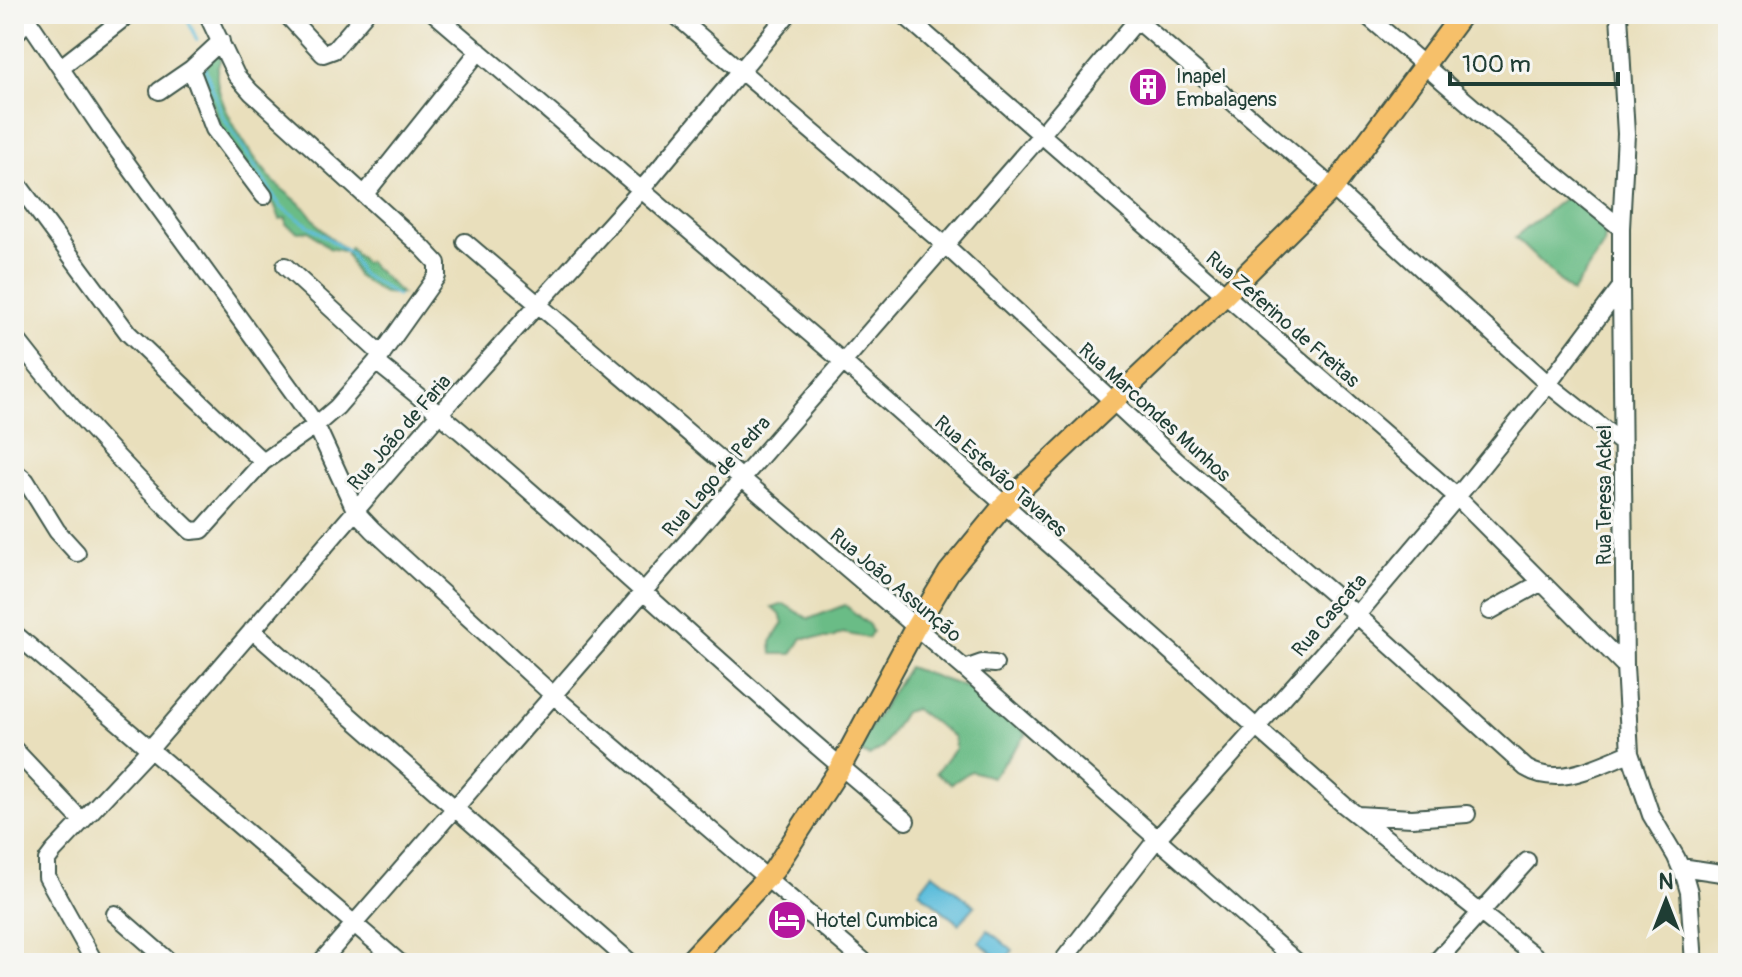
<svg xmlns="http://www.w3.org/2000/svg" width="1742" height="977" font-family="Pangolin,sans-serif">
	<style>
		.forest { fill: #6bbc86; stroke: #457c5d; stroke-width: 2 }
		.water { fill: #5dbddb; stroke: #3e7d88; stroke-width: 2 }
		.lines { fill: none; stroke-linecap: round; stroke-linejoin: round }
		.stream { stroke: #5dbddb; stroke-width: 3 }
		.minor-casing { stroke: #3d5548; stroke-width: 20 }
		.major-casing { stroke: #3d5548; stroke-width: 24 }
		.minor { stroke: #fff; stroke-width: 16 }
		.major { stroke: #f6c06b; stroke-width: 20 }
		.labels { text-anchor: middle; stroke-width: 6; stroke-linejoin: round; paint-order: stroke }
		.poi-label { font-size: 20px; fill: #1f3d34; stroke: #f6f6f2; text-anchor: start }
		.street-label { font-size: 20px; fill: #1f3d34; stroke: #f6f6f2 }
	</style>
	<rect width="100%" height="100%" fill="#f6f6f2"/>
	<filter id="ink" filterUnits="userSpaceOnUse"><feTurbulence type="fractalNoise" baseFrequency=".0125" numOctaves="2"/><feDisplacementMap in="SourceGraphic" scale="16" xChannelSelector="R" yChannelSelector="G"/><feConvolveMatrix kernelMatrix="1 2 1 2 8 2 1 2 1" color-interpolation-filters="sRGB"/></filter>
	<filter id="wash" filterUnits="userSpaceOnUse"><feTurbulence type="fractalNoise" baseFrequency=".006" numOctaves="4" result="noise"/><feDisplacementMap in="SourceGraphic" scale="32" xChannelSelector="R" yChannelSelector="G"/><feGaussianBlur stdDeviation="1.8" result="paint"/><feColorMatrix in="noise" values="0 0 0 0 0 0 0 0 0 0 0 0 0 0 0 0 0 1.4 0 .05"/><feComposite in="paint" operator="in"/></filter>
	<g filter="url(#wash)">
		<rect width="100%" height="100%" fill="#e9dfbc"/>
		<path class="forest" d="M 216,54 L 221,59 C 203,87 249,152 268,175 C 278,189 298,199 309,213 C 319,227 328,238 344,248 L 343,251 L 329,248 L 309,231 L 298,232 L 286,224 L 286,218 L 280,219 L 274,204 L 268,201 L 227,144 L 200,73 L 201,63 Z
			M 1569,194 L 1606,229 L 1604,244 L 1572,293 L 1515,238 Z
			M 350,248 L 364,263 L 368,262 L 402,294 L 384,293 L 357,276 L 346,253 Z
			M 784,604 L 809,619 L 845,605 L 869,625 L 872,632 L 868,638 L 842,633 L 832,638 L 802,638 L 792,654 L 772,654 L 771,642 L 783,623 L 780,614 L 772,608 Z
			M 908,667 L 976,691 L 1027,734 L 992,777 L 971,771 L 951,784 L 936,773 L 955,748 L 954,737 L 915,709 L 904,712 L 882,748 L 869,756 L 856,750 Z"/>
		<path class="water" d="M 933,873 L 975,906 L 959,924 L 919,891 Z
			M 988,930 L 1013,951 L 1003,962 L 979,942 Z"/>
		<g class="lines">
			<path class="stream" d="M 185,14 L 197,40
				M 204,65 L 222,115 L 281,207 L 351,254 L 360,273 L 398,296"/>
		</g>
	</g>
	<g filter="url(#ink)">
		<g class="lines">
			<defs>
				<path id="minor" d="M 24,14 L 99,125 L 293,392 L 316,425 L 356,512 L 373,530 L 553,695 L 866,963
					M 286,14 L 323,54 L 334,50 L 365,14
					M 435,14 L 842,361 L 1344,805 L 1544,963
					M 674,14 L 944,244 L 1177,461 L 1357,615 L 1526,768 C 1559,788 1597,766 1630,753
					M 903,14 L 1457,497 L 1625,666
					M 1365,14 L 1489,121 L 1621,228
					M 1619,14 L 1626,134 L 1621,228 L 1621,287 L 1625,666 L 1630,753 L 1651,815 L 1676,857 L 1685,878 L 1689,892 L 1694,963
					M 1131,15 L 1333,188 L 1548,384 L 1623,444
					M 14,36 L 28,19
					M 61,67 L 129,14
					M 191,69 L 214,129 L 264,196
					M 159,91 L 191,69 L 221,41
					M 14,179 L 128,333 L 263,462
					M 365,194 L 479,51
					M 465,242 L 965,669 L 1298,963
					M 285,266 L 382,355
					M 14,336 C 68,406 127,470 191,531 L 202,530 L 263,462 L 316,425 L 337,407 L 376,362 L 437,276 L 437,263 L 423,248 L 251,92 L 236,75 L 207,14
					M 376,362 C 559,507 725,673 906,821
					M 14,471 L 26,481 L 57,531 L 77,553
					M 1490,611 L 1542,582
					M 252,630 L 631,963
					M 14,633 L 400,963
					M 965,669 L 982,663 L 995,664
					M 15,750 L 81,820
					M 1357,815 L 1412,818 L 1467,814
					M 1681,867 L 1728,874
					M 115,914 L 171,963
					M 95,963 L 47,877 L 47,860 L 53,852 L 149,750 L 440,413 L 642,189 L 788,14
					M 320,963 L 1041,135 L 1142,14
					M 1061,963 L 1156,840 L 1357,615 L 1457,497 L 1548,384 L 1621,287
					M 1435,963 L 1527,861"/>
				<path id="major" d="M 688,963 L 774,870 L 840,768 L 915,628 L 949,572 L 1004,505 L 1225,295 L 1333,188 L 1462,14"/>
			</defs>
			<use href="#minor" class="minor-casing"/>
			<use href="#major" class="major-casing"/>
			<use href="#minor" class="minor"/>
			<use href="#major" class="major"/>
		</g>
	</g>
	<defs>
		<symbol id="building-disc" viewBox="-11 -11 22 22"><circle r="9.5" fill="#b5179e" stroke="#f6f6f2"/><path d="M-4-6H4V6H1V3H-1V6H-4ZM-2.5-4.3h1.7v1.8h-1.7ZM.8-4.3h1.7v1.8H.8ZM-2.5-1h1.7V.8h-1.7ZM.8-1h1.7V.8H.8Z" fill="#fff"/></symbol>
		<symbol id="hotel-disc" viewBox="-11 -11 22 22"><circle r="9.5" fill="#b5179e" stroke="#f6f6f2"/><path d="M-6-4.5h1.5V1H6V5H4.5V3h-9V5H-6ZM-4 0a1.8 1.8 0 1 1 3.6 0ZM.5 0V-2.5h3Q6-2.5 6 0Z" fill="#fff"/></symbol>
	</defs>
	<g fill-rule="evenodd">
		<use href="#building-disc" x="1126" y="65" width="44" height="44"/>
		<use href="#hotel-disc" x="765" y="898" width="44" height="44"/>
	</g>
	<g class="labels">
		<g class="poi-label">
			<text x="1176" y="83">Inapel<tspan x="1176" dy="23">Embalagens</tspan></text>
			<text x="815" y="927">Hotel Cumbica</text>
		</g>
		<g class="street-label">
			<text transform="translate(1283 319) rotate(41)" y="7">Rua Zeferino de Freitas</text>
			<text transform="translate(1155 412) rotate(42)" y="7">Rua Marcondes Munhos</text>
			<text transform="translate(399 432) rotate(-49)" y="7">Rua João de Faria</text>
			<text transform="translate(716 476) rotate(-49)" y="7">Rua Lago de Pedra</text>
			<text transform="translate(1001 476) rotate(42)" y="7">Rua Estevão Tavares</text>
			<text transform="translate(1604 495) rotate(-90)" y="7">Rua Teresa Ackel</text>
			<text transform="translate(896 585) rotate(40)" y="7">Rua João Assunção</text>
			<text transform="translate(1329 615) rotate(-49)" y="7">Rua Cascata</text>
		</g>
	</g>
	<rect width="1742" height="977" fill="none" stroke="#f6f6f2" stroke-width="48"/>
	<g transform="translate(1666 901)" stroke="#f6f6f2" stroke-width="6" paint-order="stroke">
	<path d="M0-6L14 30L0 20L-14 30Z" fill="#1f3d34"/>
	<text y="-12" font-size="22" font-weight="bold" text-anchor="middle" fill="#1f3d34">N</text>
	</g>
	<path d="M1450 72v12h168v-12" fill="none" stroke="#1f3d34" stroke-width="4"/>
	<text x="1462" y="72" font-size="24" fill="#1f3d34" stroke="#f6f6f2" stroke-width="6" paint-order="stroke">100 m</text>
</svg>
